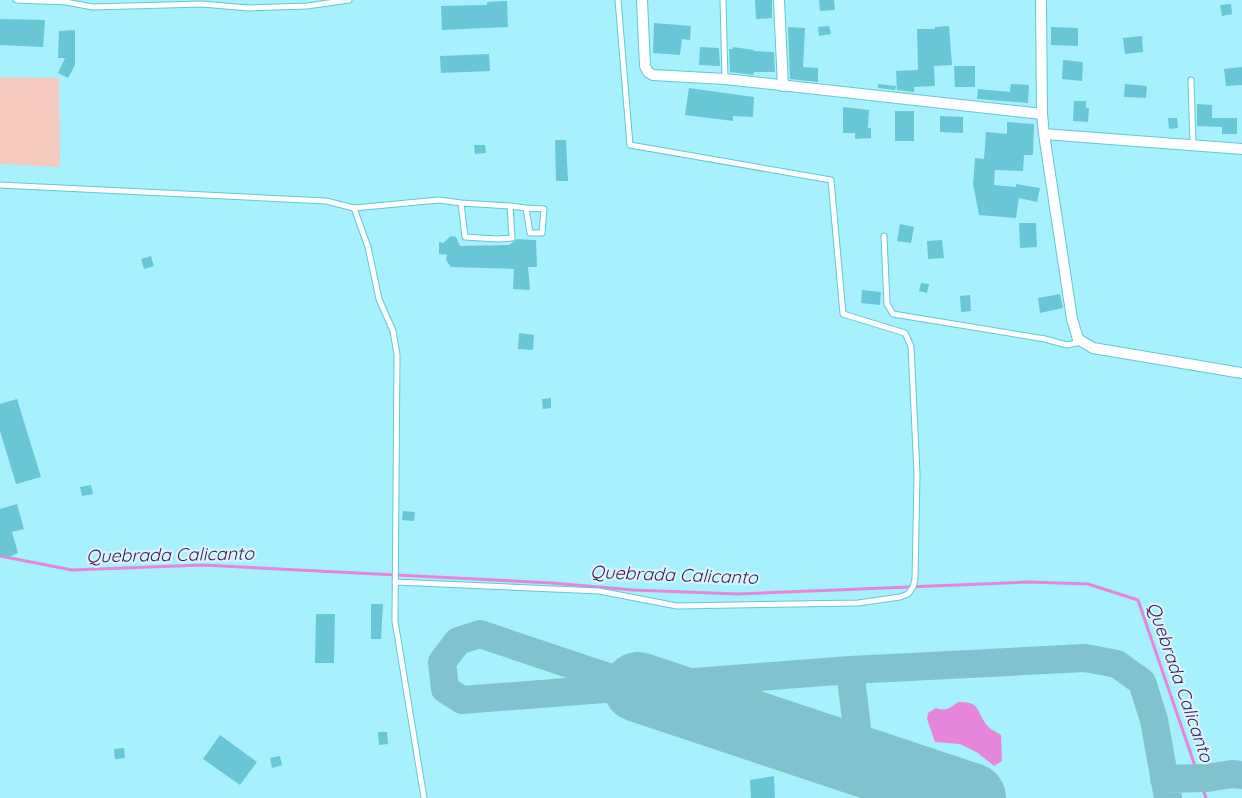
<svg xmlns="http://www.w3.org/2000/svg" width="1242" height="798" font-family="Quicksand,sans-serif">
	<style>
		.green { fill: #f6c9c0 }
		.water { fill: #e586db }
		.lines { fill: none; stroke-linecap: round; stroke-linejoin: round }
		.stream { stroke: #e586db; stroke-width: 3 }
		.taxiway { stroke: #80c2ce; stroke-width: 28 }
		.runway { stroke: #80c2ce; stroke-width: 70 }
		.building { fill: #68c6d7 }
		.service-casing { stroke: #67c5d6; stroke-width: 7 }
		.minor-casing { stroke: #67c5d6; stroke-width: 12 }
		.service { stroke: #fff; stroke-width: 5 }
		.minor { stroke: #fff; stroke-width: 10 }
		.labels { text-anchor: middle; stroke-width: 4.5; stroke-linejoin: round; paint-order: stroke }
		.water-label { font-size: 18px; font-style: italic; fill: #4c1249; stroke: #d4f6fd }
	</style>
	<rect width="100%" height="100%" fill="#a7f0fe"/>
	<path class="green" d="M 0,77 L 59,78 L 60,167 L 0,164 Z"/>
	<path class="water" d="M 958,702 C 981,702 975,709 986,724 C 989,729 996,732 1001,735 L 1002,761 L 994,766 L 978,753 L 960,744 L 935,742 L 927,719 L 928,713 L 936,708 C 946,712 950,708 958,702 Z"/>
	<g class="lines">
		<path class="stream" d="M 0,556 L 72,570 L 203,565 L 552,583 L 633,590 L 738,594 L 1029,582 L 1088,584 L 1138,600 L 1206,798"/>
		<path class="taxiway" d="M 850,670 L 861,761
			M 638,687 L 480,634 L 458,641 L 442,662 L 445,689 L 462,700 L 850,670 L 1085,658 L 1117,664 L 1142,682 L 1154,720 L 1168,798
			M 1164,779 L 1207,778 L 1232,774 L 1242,775"/>
		<path class="runway" d="M 638,687 L 971,798"/>
	</g>
	<path class="building" d="M 755,0 L 772,0 L 772,18 L 756,19 Z
		M 819,0 L 834,0 L 835,10 L 820,11 Z
		M 507,1 L 508,27 L 442,30 L 441,6 L 487,5 L 487,2 Z
		M 1231,4 L 1232,14 L 1222,16 L 1220,5 Z
		M 0,19 L 45,20 L 43,47 L 0,45 Z
		M 654,23 L 691,26 L 690,40 L 682,39 L 680,55 L 653,53 Z
		M 829,26 L 831,34 L 819,36 L 818,27 Z
		M 949,26 L 952,65 L 934,66 L 935,86 L 914,87 L 914,92 L 897,90 L 896,71 L 918,70 L 917,29 L 935,29 L 935,27 Z
		M 788,27 L 805,28 L 803,67 L 818,68 L 818,82 L 790,79 Z
		M 1051,27 L 1078,28 L 1078,46 L 1051,45 Z
		M 75,30 L 75,65 L 68,78 L 58,73 L 65,58 L 58,58 L 59,31 Z
		M 1142,36 L 1143,52 L 1125,54 L 1123,38 Z
		M 700,47 L 719,48 L 720,66 L 699,65 Z
		M 733,47 L 754,50 L 754,51 L 774,52 L 775,72 L 754,72 L 753,75 L 730,72 L 729,49 L 733,49 Z
		M 489,54 L 490,71 L 441,73 L 440,56 Z
		M 1063,60 L 1083,62 L 1082,81 L 1062,79 Z
		M 954,66 L 975,66 L 975,87 L 955,87 Z
		M 1242,67 L 1242,85 L 1226,86 L 1224,69 Z
		M 878,84 L 896,86 L 895,90 L 878,88 Z
		M 1011,84 L 1029,85 L 1028,103 L 977,99 L 978,89 L 1010,92 Z
		M 1125,84 L 1147,86 L 1146,98 L 1124,97 Z
		M 689,88 L 754,97 L 753,117 L 733,116 L 733,121 L 685,115 Z
		M 1074,101 L 1086,101 L 1086,108 L 1089,108 L 1088,122 L 1073,121 Z
		M 1197,104 L 1212,105 L 1212,118 L 1237,118 L 1237,134 L 1222,134 L 1222,127 L 1197,126 Z
		M 843,107 L 869,110 L 868,128 L 871,128 L 871,138 L 855,139 L 855,133 L 843,133 Z
		M 895,111 L 914,111 L 914,141 L 895,141 Z
		M 940,116 L 963,117 L 963,133 L 940,132 Z
		M 1168,118 L 1177,118 L 1178,128 L 1169,129 Z
		M 1007,122 L 1034,124 L 1033,155 L 1024,155 L 1023,171 L 995,170 L 994,185 L 1016,187 L 1016,184 L 1040,188 L 1037,202 L 1019,198 L 1016,218 L 979,215 L 973,184 L 975,158 L 984,159 L 986,132 L 1007,134 Z
		M 555,140 L 566,140 L 568,181 L 556,181 Z
		M 474,145 L 485,145 L 486,153 L 475,154 Z
		M 1019,223 L 1036,223 L 1037,247 L 1020,248 Z
		M 900,224 L 914,227 L 911,243 L 897,241 Z
		M 451,236 L 456,237 L 460,246 L 509,245 L 517,239 L 536,240 L 537,267 L 528,267 L 530,290 L 513,289 L 514,269 L 451,267 L 446,260 L 447,255 L 439,254 L 439,242 L 443,243 Z
		M 942,240 L 944,258 L 928,259 L 927,241 Z
		M 151,256 L 154,266 L 144,269 L 141,259 Z
		M 921,283 L 929,284 L 927,293 L 919,291 Z
		M 862,290 L 881,292 L 880,305 L 861,303 Z
		M 1060,294 L 1063,308 L 1040,313 L 1038,298 Z
		M 970,295 L 971,311 L 961,312 L 960,296 Z
		M 519,333 L 534,335 L 533,350 L 518,349 Z
		M 551,398 L 551,408 L 543,409 L 542,399 Z
		M 17,399 L 41,477 L 16,484 L 0,431 L 0,404 Z
		M 91,485 L 93,494 L 82,496 L 80,487 Z
		M 17,504 L 24,529 L 12,532 L 18,553 L 9,557 L 0,555 L 0,509 Z
		M 403,511 L 415,512 L 414,521 L 402,520 Z
		M 371,604 L 383,604 L 381,639 L 371,639 Z
		M 316,614 L 335,614 L 334,663 L 315,663 Z
		M 378,732 L 387,732 L 388,744 L 379,745 Z
		M 220,735 L 257,762 L 240,785 L 203,759 Z
		M 124,748 L 125,758 L 115,759 L 114,749 Z
		M 280,756 L 282,765 L 272,768 L 270,758 Z
		M 774,776 L 775,798 L 751,798 L 750,780 Z"/>
	<g class="lines">
		<defs>
			<path id="service" d="M 16,0 L 66,2 L 93,7 L 202,4 L 249,8 L 307,6 L 349,0
				M 723,0 L 725,79
				M 1191,80 L 1193,145
				M 0,185 L 326,201 L 354,208 L 368,247 L 379,299 L 393,331 L 397,355 L 395,621 L 424,798
				M 510,206 L 526,208 L 530,233 L 542,233 L 544,209 L 526,208
				M 354,208 L 439,200 L 461,203 L 465,237 L 497,239 L 512,238 L 510,206 L 461,203
				M 884,236 L 887,304 L 893,314 L 1045,339 L 1067,345 L 1081,342
				M 395,582 L 599,591 L 677,606 L 858,603 L 900,597 L 908,594 L 913,587 L 915,579 L 917,474 L 911,346 L 905,333 L 843,314 L 831,180 L 630,145 L 618,0"/>
			<path id="minor" d="M 642,0 L 645,66 L 648,72 L 653,75 L 725,79 L 1042,114
				M 1041,0 L 1042,114 L 1044,134 L 1072,319 L 1078,339 L 1093,348 L 1242,373
				M 779,1 L 783,86
				M 1044,134 L 1242,149"/>
		</defs>
		<use href="#service" class="service-casing"/>
		<use href="#minor" class="minor-casing"/>
		<use href="#service" class="service"/>
		<use href="#minor" class="minor"/>
	</g>
	<g class="labels">
		<g class="water-label">
			<text transform="translate(170 555) rotate(-1)" y="6">Quebrada Calicanto</text>
			<text transform="translate(674 575) rotate(2)" y="6">Quebrada Calicanto</text>
			<text transform="translate(1180 682) rotate(71)" y="6">Quebrada Calicanto</text>
		</g>
	</g>
</svg>
